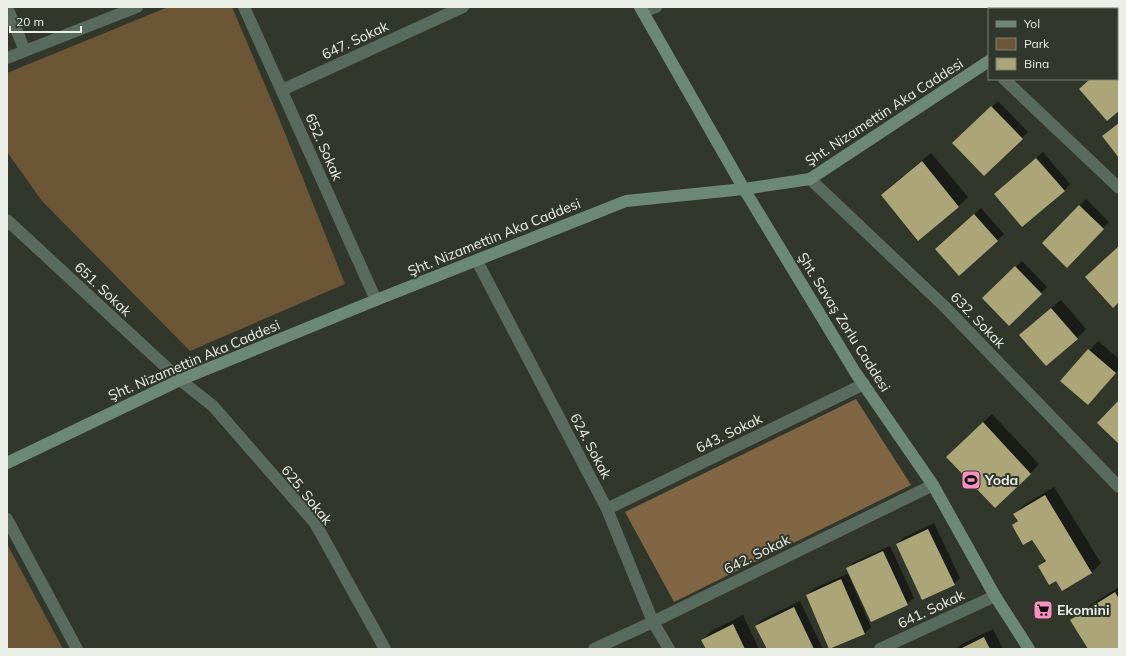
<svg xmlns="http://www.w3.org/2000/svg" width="1126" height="656" font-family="Mulish,sans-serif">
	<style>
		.green { fill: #6d5636 }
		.forest { fill: #816643 }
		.shadow { fill: #0007 }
		.building { fill: #aba578 }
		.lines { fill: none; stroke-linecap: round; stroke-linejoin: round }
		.street { stroke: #596a5f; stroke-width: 12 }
		.secondary { stroke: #6c8876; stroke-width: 12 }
		.labels { text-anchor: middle; stroke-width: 4; stroke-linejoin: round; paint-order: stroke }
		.street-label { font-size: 14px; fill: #ebefe8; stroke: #31372b }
		.poi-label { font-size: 14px; font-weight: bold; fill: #ebefe8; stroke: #31372b; text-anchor: start }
	</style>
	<rect width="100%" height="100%" fill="#31372b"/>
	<path class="green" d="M 168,7 L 232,7 L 276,111 L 345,284 L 190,351 L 42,201 L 7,152 L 7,73 Z
		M 7,544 L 63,649 L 7,649 Z"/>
	<path class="forest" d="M 856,399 L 911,485 L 674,602 L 625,512 Z"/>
	<path class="shadow" d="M 998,101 L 1028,132 L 984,175 L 954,144 Z
		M 1043,152 L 1070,184 L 1064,191 L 995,194 Z
		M 931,153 L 968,197 L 959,206 L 919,239 L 882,195 L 891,186 Z
		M 1086,199 L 1109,222 L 1067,266 L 1043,243 Z
		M 981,208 L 1004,234 L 959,275 L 936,249 Z
		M 1022,261 L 1047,287 L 1009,324 L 984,298 Z
		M 1061,300 L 1086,329 L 1077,338 L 1030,326 Z
		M 1098,341 L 1119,359 L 1119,369 L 1097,395 L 1062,381 Z
		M 992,414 L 1039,464 L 1030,474 L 956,447 Z
		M 1054,487 L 1101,563 L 1092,572 L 1062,590 L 1056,580 L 1039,566 L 1046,559 L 1033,538 L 1013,525 L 1018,520 L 1015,514 L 1024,505 Z
		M 934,523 L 960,578 L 954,584 L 897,544 L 903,538 Z
		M 890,546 L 914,598 L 907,604 L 849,573 L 848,574 L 871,627 L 865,633 L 830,648 L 807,595 L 813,589 L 849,573 L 847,569 L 854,562 Z
		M 1119,587 L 1119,649 L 1090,649 L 1072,620 L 1081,611 Z
		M 800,601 L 823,649 L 768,649 L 756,626 L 762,620 Z
		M 743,615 L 759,649 L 707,649 L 702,640 L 712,631 Z
		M 993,629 L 1003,649 L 957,649 L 960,645 Z"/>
	<path class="building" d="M 1106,7 L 1119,7 L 1119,32 L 1117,34 L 1117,9 L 1104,9 Z
		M 1117,55 L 1118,55 L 1119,56 L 1119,111 L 1107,121 L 1079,89 L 1090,79 L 1117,79 Z
		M 991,106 L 1023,139 L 984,176 L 952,143 Z
		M 1119,123 L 1119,158 L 1102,136 Z
		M 1036,158 L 1065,191 L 1022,227 L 994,194 Z
		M 922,161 L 959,207 L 918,241 L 881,195 Z
		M 1079,205 L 1104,229 L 1067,268 L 1042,243 Z
		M 974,214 L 998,241 L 959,276 L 935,249 Z
		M 1119,246 L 1119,302 L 1113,308 L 1085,277 Z
		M 1015,266 L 1042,294 L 1009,326 L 982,298 Z
		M 1051,308 L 1078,339 L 1046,366 L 1019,335 Z
		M 1088,349 L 1116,373 L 1088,405 L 1060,381 Z
		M 1119,400 L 1119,444 L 1097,423 Z
		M 983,422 L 1031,474 L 995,508 L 946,457 Z
		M 1045,495 L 1092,573 L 1062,591 L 1056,581 L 1049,585 L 1038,566 L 1046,561 L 1032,540 L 1023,545 L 1012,525 L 1018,521 L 1013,514 Z
		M 928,529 L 955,585 L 922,600 L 896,544 Z
		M 883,551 L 908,605 L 871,622 L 846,568 Z
		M 841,579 L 865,634 L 829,649 L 806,595 Z
		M 1115,592 L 1119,599 L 1119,649 L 1088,649 L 1070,620 Z
		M 794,607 L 814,649 L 767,649 L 755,626 Z
		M 733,624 L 745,649 L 706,649 L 701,640 Z
		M 984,637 L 990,649 L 960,649 Z"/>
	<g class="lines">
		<path class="street" d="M 7,7 L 25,51
			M 244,7 L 376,300
			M 1000,7 L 1002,9
			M 643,12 L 656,7
			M 7,58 L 137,7
			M 1004,79 L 1119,188
			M 282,90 L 463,7
			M 810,179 L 944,306 L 1119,487
			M 7,220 L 180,380 L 213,406 L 315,523 L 385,649
			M 477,261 L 607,509 L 653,622 L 669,649
			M 607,509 L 864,384
			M 7,519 L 77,649
			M 594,649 L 653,622 L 933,485
			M 880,649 L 995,596"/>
		<path class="secondary" d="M 640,7 L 744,189 L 855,372 L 933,485 L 995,596 L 1029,649
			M 1054,9 L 1057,7
			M 7,463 L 180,380 L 376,300 L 626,201 L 744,189 L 810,179 L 989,61"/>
	</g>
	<defs>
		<symbol id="stadium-square" viewBox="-11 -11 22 22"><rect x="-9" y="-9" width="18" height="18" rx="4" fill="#fc8fc1" stroke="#31372b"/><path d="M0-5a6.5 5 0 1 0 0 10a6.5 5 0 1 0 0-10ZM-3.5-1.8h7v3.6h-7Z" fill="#111"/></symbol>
		<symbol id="supermarket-square" viewBox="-11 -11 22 22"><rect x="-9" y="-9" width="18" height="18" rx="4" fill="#fc8fc1" stroke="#31372b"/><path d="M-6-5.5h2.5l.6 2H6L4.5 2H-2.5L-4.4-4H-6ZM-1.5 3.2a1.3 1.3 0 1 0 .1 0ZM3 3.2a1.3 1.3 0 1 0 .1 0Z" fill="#111"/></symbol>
	</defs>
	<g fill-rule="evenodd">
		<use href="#stadium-square" x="960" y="469" width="22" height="22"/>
		<use href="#supermarket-square" x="1032" y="599" width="22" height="22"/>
	</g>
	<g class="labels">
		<g class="street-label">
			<text transform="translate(355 40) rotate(-25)" y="5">647. Sokak</text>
			<text transform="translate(884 112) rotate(-33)" y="5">Şht. Nizamettin Aka Caddesi</text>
			<text transform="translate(324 147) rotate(66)" y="5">652. Sokak</text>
			<text transform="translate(494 237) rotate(-22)" y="5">Şht. Nizamettin Aka Caddesi</text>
			<text transform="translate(103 289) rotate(43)" y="5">651. Sokak</text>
			<text transform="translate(978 320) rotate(46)" y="5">632. Sokak</text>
			<text transform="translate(844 322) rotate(58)" y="5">Şht. Savaş Zorlu Caddesi</text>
			<text transform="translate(194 360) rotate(-23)" y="5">Şht. Nizamettin Aka Caddesi</text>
			<text transform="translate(729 433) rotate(-26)" y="5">643. Sokak</text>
			<text transform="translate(591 446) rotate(62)" y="5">624. Sokak</text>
			<text transform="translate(307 495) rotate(51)" y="5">625. Sokak</text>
			<text transform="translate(757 554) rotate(-26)" y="5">642. Sokak</text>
			<text transform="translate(931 609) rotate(-25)" y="5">641. Sokak</text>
		</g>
		<g class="poi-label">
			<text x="985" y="485">Yoda</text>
			<text x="1057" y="615">Ekomini</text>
		</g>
	</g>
	<rect width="1126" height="656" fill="none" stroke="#ebefe8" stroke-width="16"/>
	<rect x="988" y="8" width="130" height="72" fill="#31372b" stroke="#7b8177"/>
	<rect x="996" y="21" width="20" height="6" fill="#6c8876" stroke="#7b8177"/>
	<text x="1024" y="28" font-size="12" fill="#ebefe8">Yol</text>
	<rect x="996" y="38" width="20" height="12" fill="#6d5636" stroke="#7b8177"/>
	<text x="1024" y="48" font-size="12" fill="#ebefe8">Park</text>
	<rect x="996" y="58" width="20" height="12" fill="#aba578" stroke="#7b8177"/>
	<text x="1024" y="68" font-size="12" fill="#ebefe8">Bina</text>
	<path d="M10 26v6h71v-6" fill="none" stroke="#ebefe8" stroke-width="2"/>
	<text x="16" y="26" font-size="12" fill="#ebefe8" stroke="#31372b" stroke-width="3" paint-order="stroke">20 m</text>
</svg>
